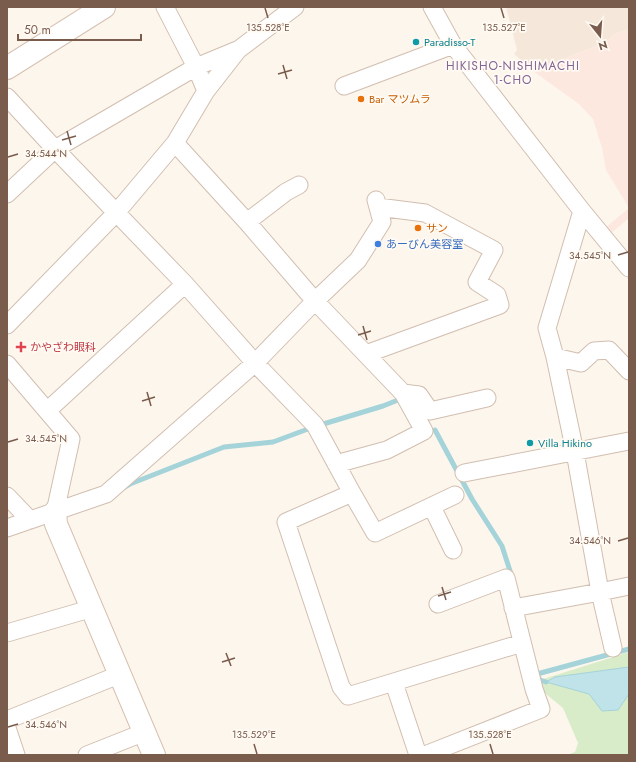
<svg xmlns="http://www.w3.org/2000/svg" width="636" height="762" font-family="Jost,'Noto Sans JP',sans-serif">
	<style>
		.residential { fill: #f5e8da }
		.commercial { fill: #fde8e0 }
		.green { fill: #d8ecc9 }
		.water { fill: #bfe3e8; stroke: #a5d3da }
		.lines { fill: none; stroke-linecap: round; stroke-linejoin: round }
		.stream { stroke: #a5d3da; stroke-width: 5 }
		.street-casing { stroke: #d1beb0; stroke-width: 19 }
		.secondary-casing { stroke: #d6c0b0; stroke-width: 24 }
		.street { stroke: #fff; stroke-width: 17 }
		.secondary { stroke: #fff; stroke-width: 22 }
		.ticks { fill: none; stroke: #7a5c4d; stroke-width: 1.5 }
		.culture-dot { fill: #0f9aa8; stroke: #fffaf3; stroke-width: 1.5 }
		.food-dot { fill: #e8710a; stroke: #fffaf3; stroke-width: 1.5 }
		.shop-dot { fill: #3f7fe0; stroke: #fffaf3; stroke-width: 1.5 }
		.health-dot { fill: #e0444e; stroke: #fffaf3; stroke-width: 1.5 }
		.labels { text-anchor: middle; stroke-width: 3.5; stroke-linejoin: round; paint-order: stroke }
		.culture-label { font-size: 11px; fill: #0d838f; stroke: #fffaf3; text-anchor: start }
		.food-label { font-size: 11px; fill: #c56008; stroke: #fffaf3; text-anchor: start }
		.shop-label { font-size: 11px; fill: #366cbe; stroke: #fffaf3; text-anchor: start }
		.health-label { font-size: 11px; fill: #be3a42; stroke: #fffaf3; text-anchor: start }
		.neighbourhood-label { font-size: 12px; letter-spacing: 1px; fill: #846695; stroke: #fffaf3 }
		.ticks-label { font-size: 10px; text-anchor: middle; fill: #7a5c4d; stroke: #fffaf3; stroke-width: 3.5; stroke-linejoin: round; paint-order: stroke }
	</style>
	<rect width="100%" height="100%" fill="#fdf6ec"/>
	<path class="residential" d="M 506,7 L 629,7 L 629,29 L 613,35 L 606,42 L 533,71 L 514,54 L 517,50 Z"/>
	<path class="commercial" d="M 629,29 L 629,218 L 609,235 L 605,228 L 629,208 L 606,170 L 602,148 L 593,119 L 579,104 L 533,71 L 606,42 L 613,35 Z"/>
	<path class="green" d="M 629,652 L 629,755 L 567,755 L 575,752 L 578,743 L 563,708 L 540,689 L 537,681 Z"/>
	<path class="water" d="M 629,667 L 629,694 L 618,710 L 602,711 L 589,694 L 546,682 L 555,677 Z"/>
	<g class="lines">
		<path class="stream" d="M 320,425 L 383,406 L 398,400
			M 435,430 L 472,499 L 502,546 L 512,577
			M 123,488 L 130,484 L 224,447 L 273,442 L 308,429
			M 537,674 L 629,649
			M 538,677 L 540,680 L 546,682"/>
		<defs>
			<path id="street" d="M 165,7 L 196,67 L 206,91
				M 432,7 L 453,45 L 582,211 L 629,268
				M 344,86 L 453,45
				M 7,97 L 55,149 L 185,284 L 255,363 L 315,425 L 352,493 L 286,522 L 341,687 L 348,696 L 522,643
				M 175,143 L 247,222 L 315,301 L 403,393 L 424,431 L 387,450 L 336,464
				M 7,194 L 55,149 L 196,67 L 237,50
				M 247,222 L 286,192 L 299,185
				M 7,325 L 116,213 L 175,143 L 206,91 L 238,50 L 295,7
				M 366,354 L 500,305 L 497,295 L 477,282 L 494,250 L 425,213 L 378,207
				M 555,357 L 581,363 L 594,351 L 609,350 L 629,371
				M 7,364 L 71,439 L 55,512
				M 403,393 L 419,395 L 430,411 L 487,398
				M 47,411 L 185,284
				M 464,473 L 629,441
				M 352,493 L 375,533 L 455,495
				M 7,496 L 30,520
				M 432,507 L 453,550
				M 7,528 L 106,494 L 255,363 L 315,301 L 358,260 L 382,222 L 376,200
				M 513,608 L 600,592 L 575,452 L 555,357 L 547,328 L 582,211
				M 7,633 L 93,608
				M 613,648 L 600,592 L 629,586
				M 394,683 L 418,755
				M 7,720 L 121,674
				M 7,728 L 16,755
				M 87,755 L 145,732
				M 425,755 L 541,709 L 534,689 L 506,578 L 438,604"/>
			<path id="secondary" d="M 7,68 L 104,7
				M 55,512 L 56,524 L 154,755"/>
		</defs>
		<use href="#street" class="street-casing"/>
		<use href="#secondary" class="secondary-casing"/>
		<use href="#street" class="street"/>
		<use href="#secondary" class="secondary"/>
	</g>
	<path class="ticks" d="M 265,8 L 268,18M 501,8 L 504,18M 283,65 L 287,79M 278,74 L 292,70M 67,131 L 71,145M 62,140 L 76,136M 8,157 L 18,154M 618,255 L 628,252M 363,326 L 367,340M 358,335 L 371,331M 147,392 L 151,406M 142,401 L 155,397M 8,442 L 18,439M 618,541 L 628,538M 442,587 L 446,600M 438,596 L 451,592M 226,653 L 231,666M 222,662 L 235,658M 8,727 L 18,724M 254,744 L 257,754M 490,744 L 493,754"/>
	<g class="culture-dot">
		<circle cx="416" cy="42" r="4"/>
		<circle cx="530" cy="443" r="4"/>
	</g>
	<g class="food-dot">
		<circle cx="361" cy="99" r="4"/>
		<circle cx="418" cy="228" r="4"/>
	</g>
	<circle class="shop-dot" cx="378" cy="244" r="4"/>
	<path class="health-dot" d="M19 341h4v4h4v4h-4v4h-4v-4h-4v-4h4z"/>
	<g class="labels">
		<g class="culture-label">
			<text x="424" y="46">Paradisso-T</text>
			<text x="538" y="447">Villa Hikino</text>
		</g>
		<g class="food-label">
			<text x="369" y="103">Bar マツムラ</text>
			<text x="426" y="232">サン</text>
		</g>
		<g class="shop-label">
			<text x="386" y="248">あーびん美容室</text>
		</g>
		<g class="health-label">
			<text x="30" y="351">かやざわ眼科</text>
		</g>
		<g class="neighbourhood-label">
			<text x="513" y="70">HIKISHO-NISHIMACHI<tspan x="513" dy="14">1-CHO</tspan></text>
		</g>
	</g>
	<g class="ticks-label">
		<text x="268" y="31">135.528°E</text>
		<text x="504" y="31">135.527°E</text>
		<text x="46" y="157">34.544°N</text>
		<text x="590" y="259">34.545°N</text>
		<text x="46" y="442">34.545°N</text>
		<text x="590" y="544">34.546°N</text>
		<text x="46" y="728">34.546°N</text>
		<text x="254" y="738">135.529°E</text>
		<text x="490" y="738">135.528°E</text>
	</g>
	<rect width="636" height="762" fill="none" stroke="#7a5c4d" stroke-width="16"/>
	<g transform="translate(600 36) rotate(163)" stroke="#fffaf3" stroke-width="3" paint-order="stroke">
	<path d="M0-3L7 15L0 10L-7 15Z" fill="#7a5c4d"/>
	<text y="-6" font-size="11" font-weight="bold" text-anchor="middle" fill="#7a5c4d">N</text>
	</g>
	<path d="M18 34v6h123v-6" fill="none" stroke="#7a5c4d" stroke-width="2"/>
	<text x="24" y="34" font-size="12" fill="#7a5c4d" stroke="#fffaf3" stroke-width="3" paint-order="stroke">50 m</text>
</svg>
